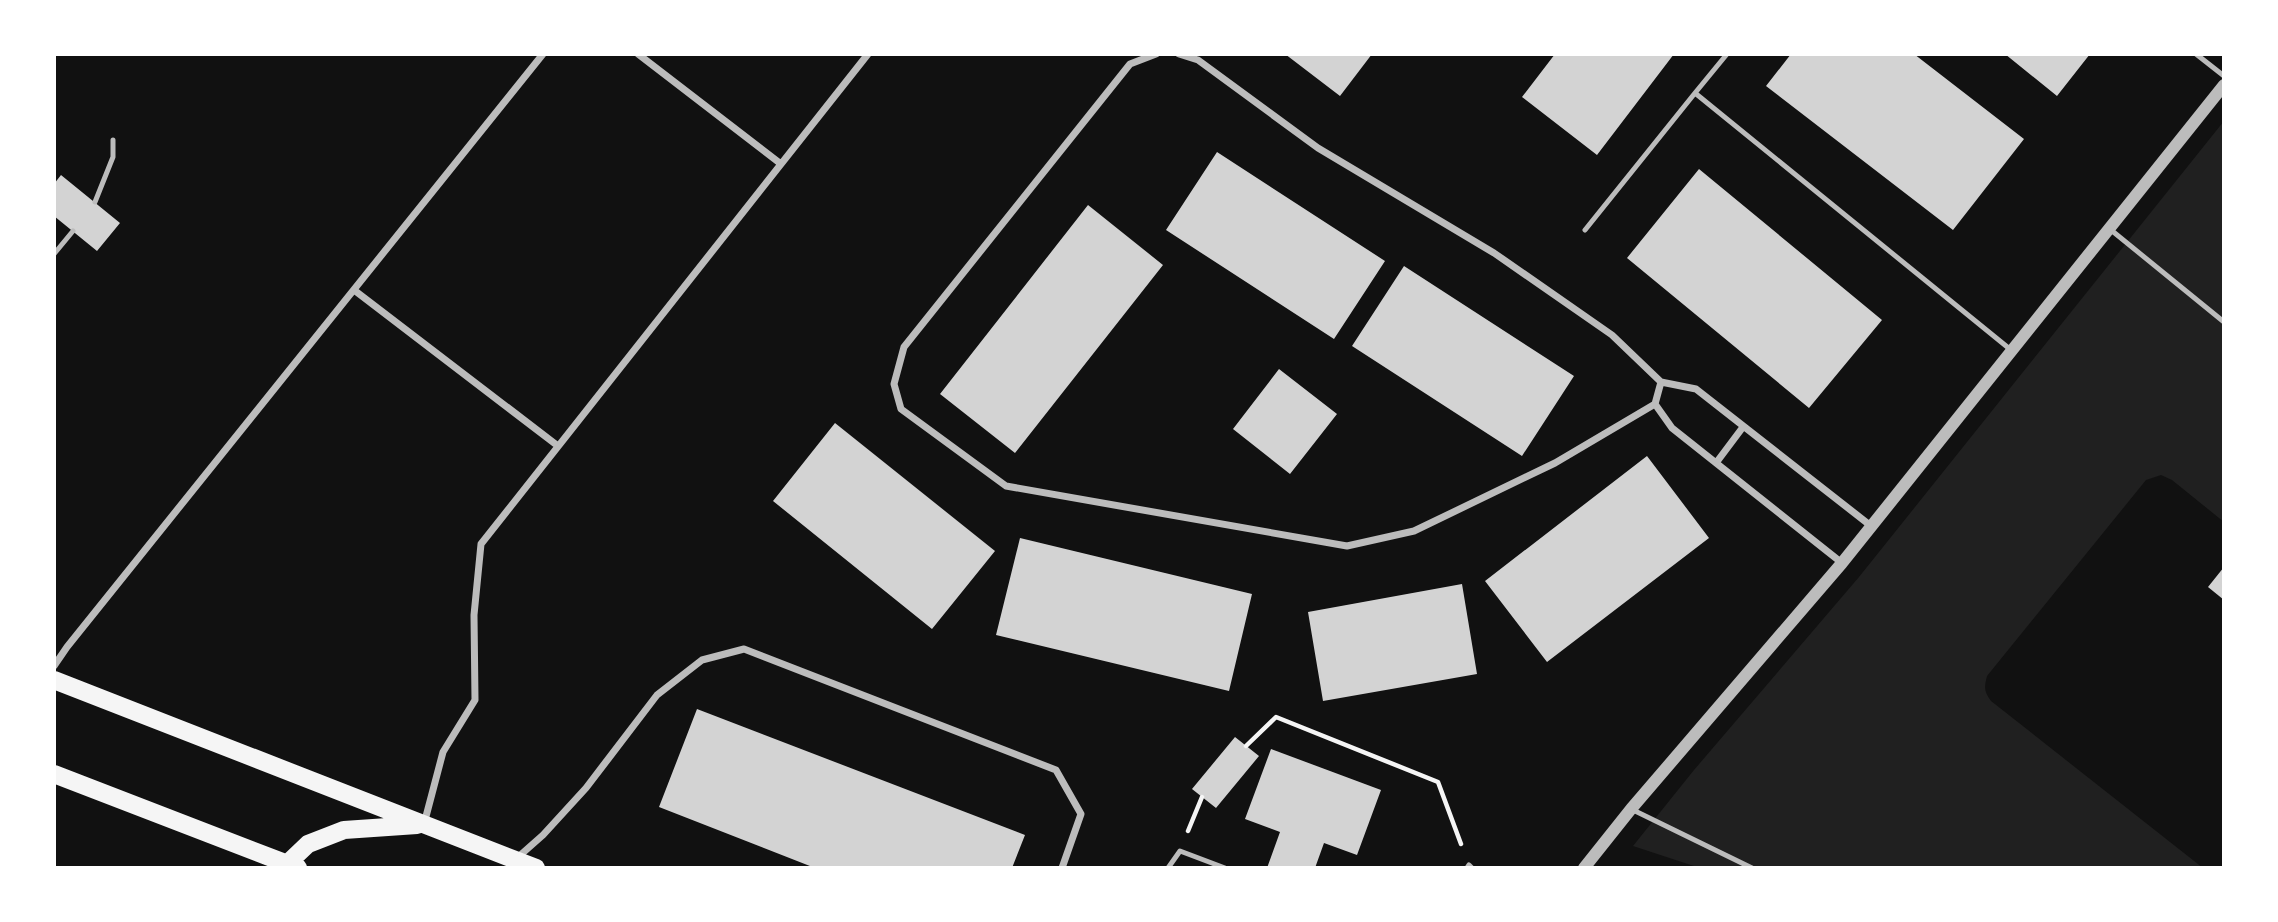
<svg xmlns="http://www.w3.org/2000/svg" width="2278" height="922" font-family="'Titillium Web',sans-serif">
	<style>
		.green { fill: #202020 }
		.building { fill: #d3d3d3 }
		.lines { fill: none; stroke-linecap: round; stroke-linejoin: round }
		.path { stroke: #f5f5f5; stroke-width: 4.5 }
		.service { stroke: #bcbcbc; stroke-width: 5 }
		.minor { stroke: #bcbcbc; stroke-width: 7 }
		.tertiary { stroke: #bcbcbc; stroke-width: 12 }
		.primary { stroke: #f5f5f5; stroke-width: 18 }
	</style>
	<rect width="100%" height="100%" fill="#111"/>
	<path class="green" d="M 2224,121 L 2224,522 L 2172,480 L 2161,475 L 2146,480 L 1987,676 C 1984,688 1984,691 1991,701 L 2203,868 L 1700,868 L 1633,846 L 1694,770 L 1859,577 Z"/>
	<path class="building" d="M 1285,54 L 1372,54 L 1340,96 Z
		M 1555,54 L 1674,54 L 1597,155 L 1522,97 Z
		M 1791,54 L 1914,54 L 2024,139 L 1953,230 L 1766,86 Z
		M 2005,54 L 2090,54 L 2057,96 Z
		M 1217,152 L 1385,261 L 1334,339 L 1166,230 Z
		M 1699,169 L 1882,320 L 1809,408 L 1627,258 Z
		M 61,175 L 120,223 L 97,251 L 54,216 L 54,184 Z
		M 1088,205 L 1163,265 L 1015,453 L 940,394 Z
		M 1404,266 L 1574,376 L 1522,456 L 1352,346 Z
		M 1279,369 L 1337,414 L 1290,474 L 1233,429 Z
		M 835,423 L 995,551 L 932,629 L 773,501 Z
		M 1647,456 L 1709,538 L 1547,662 L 1485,581 Z
		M 1020,538 L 1252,594 L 1229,691 L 996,635 Z
		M 2224,567 L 2224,600 L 2208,587 Z
		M 1462,584 L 1477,674 L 1323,701 L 1308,612 Z
		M 697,709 L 1025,835 L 1012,868 L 815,868 L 659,807 Z
		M 1235,737 L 1259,756 L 1216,808 L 1192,789 Z
		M 1271,749 L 1381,790 L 1357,855 L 1324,843 L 1315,868 L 1267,868 L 1280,832 L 1245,819 Z"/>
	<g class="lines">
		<path class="path" d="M 1246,746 L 1276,717 L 1438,782 L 1461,844
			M 1188,831 L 1202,797"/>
		<path class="service" d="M 1727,54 L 1695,93 L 2011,350
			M 2196,54 L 2224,76
			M 95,202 L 113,157 L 113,140
			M 1585,230 L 1695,93
			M 2111,230 L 2224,322
			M 54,254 L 73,231
			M 1631,809 L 1752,868
			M 1168,868 L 1180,851 L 1225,868
			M 1467,868 L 1469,865 L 1472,868"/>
		<path class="minor" d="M 638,54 L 781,164
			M 1156,54 L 1130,64 L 904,347 L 894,384 L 901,409 L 1006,486 L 1347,546 L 1414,531 L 1555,463 L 1655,404 L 1661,382
			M 1179,54 L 1198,60 L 1318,148 L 1494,253 L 1612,335 L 1661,382 L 1696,389 L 1871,526
			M 354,290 L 558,446
			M 1655,404 L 1672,428 L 1842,563
			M 1716,463 L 1743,427
			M 54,666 L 67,647 L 543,54
			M 424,824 L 443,752 L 475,700 L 474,615 L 481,544 L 868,54
			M 517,858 L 543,835 L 586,788 L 657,695 L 702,660 L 744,649 L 1056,770 L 1081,814 L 1062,868"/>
		<path class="tertiary" d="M 1584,868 L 1631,809 L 1842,563 L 2224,85"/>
		<path class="primary" d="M 54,680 L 536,868
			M 54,774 L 298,868
			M 287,864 L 308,844 L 344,830 L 417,825"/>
	</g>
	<rect width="2278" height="922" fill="none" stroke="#ffffff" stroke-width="112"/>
</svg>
